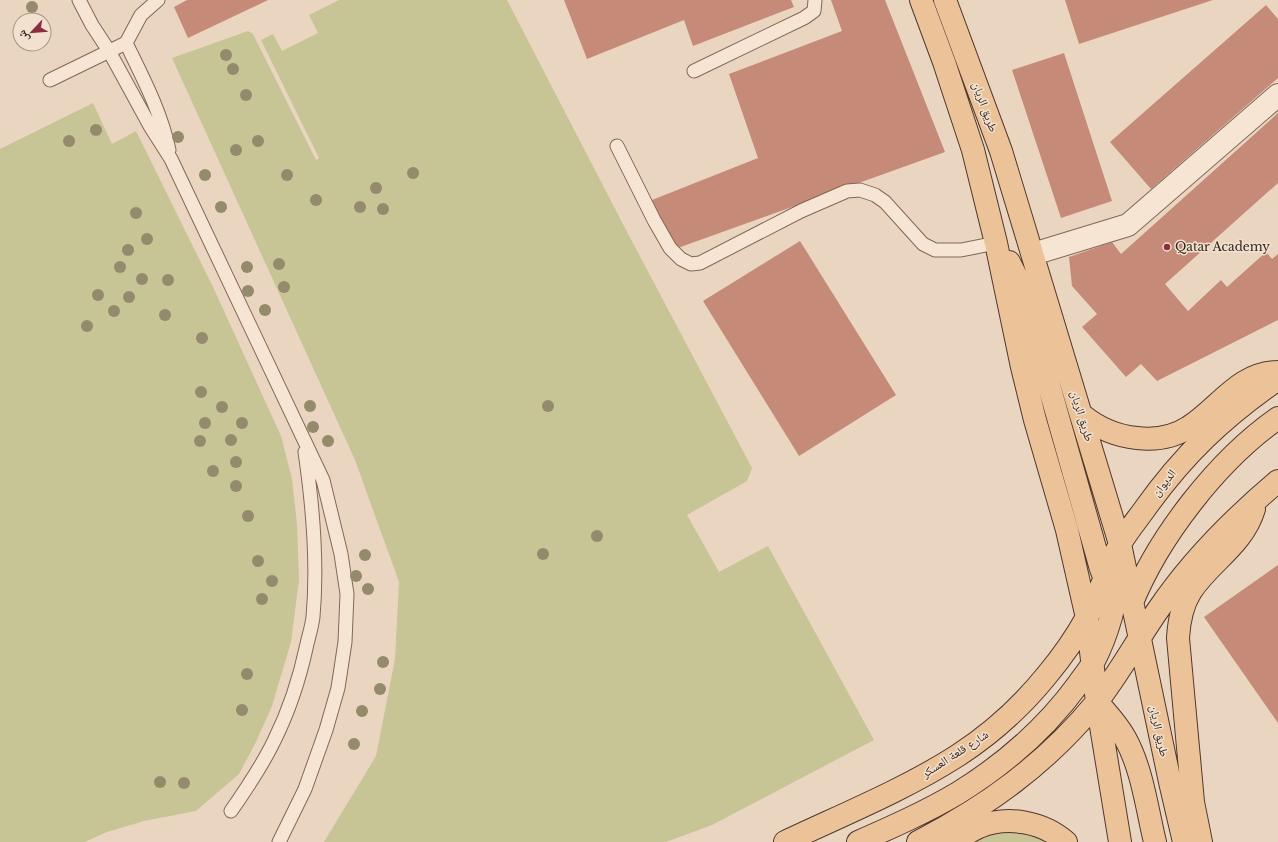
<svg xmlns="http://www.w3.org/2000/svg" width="1278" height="842" font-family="'Libre Baskerville','Noto Naskh Arabic',serif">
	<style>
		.green { fill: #c7c495 }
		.building { fill: #c68a78 }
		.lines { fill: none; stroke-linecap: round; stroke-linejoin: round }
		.lane-casing { stroke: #826759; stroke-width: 15 }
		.street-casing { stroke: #826759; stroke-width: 24 }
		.primary-casing { stroke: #50372e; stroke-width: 24 }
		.lane { stroke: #f6e5d2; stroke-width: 13 }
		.street { stroke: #f6e5d2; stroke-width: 22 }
		.primary { stroke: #ecc399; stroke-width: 22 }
		.tree { fill: #938b6b }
		.poi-dot { fill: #8c2e40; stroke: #f2e1cf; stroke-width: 1.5 }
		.labels { text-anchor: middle; stroke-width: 3; stroke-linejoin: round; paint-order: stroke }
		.street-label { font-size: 12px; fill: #32231d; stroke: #f2e1cf }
		.poi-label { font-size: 12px; fill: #32231d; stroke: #f2e1cf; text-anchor: start }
	</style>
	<rect width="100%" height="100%" fill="#ead6c0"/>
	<path class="green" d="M 339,0 L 507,0 L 625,228 L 752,468 L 747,481 L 687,515 L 719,572 L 768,546 L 874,740 L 712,825 L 666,842 L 324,842 L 376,756 L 395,659 L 399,582 L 355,460 L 172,58 L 248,31 L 253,34 L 316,160 L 319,158 L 261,40 L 273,34 L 282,51 L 318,33 L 309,15 Z
		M 93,103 L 112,144 L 136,131 L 213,287 L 281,436 L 292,479 L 297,524 L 299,580 L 291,642 L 272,706 L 256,742 L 239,774 L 196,811 L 144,821 L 107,832 L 85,842 L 0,842 L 0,149 Z
		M 1019,830 L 1052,842 L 967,842 L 989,832 Z"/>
	<path class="building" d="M 187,0 L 268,0 L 188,38 L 174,7 Z
		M 564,0 L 791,0 L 794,7 L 693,46 L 684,20 L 587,59 Z
		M 831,0 L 885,0 L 945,152 L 675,249 L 652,200 L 758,158 L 729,74 L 842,31 Z
		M 1065,0 L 1213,0 L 1079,44 Z
		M 1266,5 L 1278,19 L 1278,78 L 1151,189 L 1110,142 Z
		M 1064,53 L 1112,201 L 1061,218 L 1012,70 Z
		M 1278,113 L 1278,183 L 1165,284 L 1188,311 L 1221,280 L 1227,287 L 1266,252 L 1272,259 L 1278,254 L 1278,320 L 1157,381 L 1141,364 L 1126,377 L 1082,327 L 1097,314 L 1072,286 L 1069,257 L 1112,242 L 1121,254 Z
		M 800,241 L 896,395 L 799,456 L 703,301 Z
		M 1278,565 L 1278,723 L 1204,617 Z"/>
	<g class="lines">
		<defs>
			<path id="lane" d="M 79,0 L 92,25 L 109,51 L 150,126 L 171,159 L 323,480 L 341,554 L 347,594 L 345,642 L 338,688 L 326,730 L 305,789 L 279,842
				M 126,43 C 143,78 161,112 169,150
				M 694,71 L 804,18 L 814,11 L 815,0
				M 50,80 L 126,43 L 141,15 L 158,0
				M 617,146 L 654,220 L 670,248 L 681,259 L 691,264 L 700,263 L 801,211 L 847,191 L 860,190 L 875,195 L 885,202 L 923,244 L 935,250 L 961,250 L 996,243
				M 231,811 C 247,788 262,766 274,741 C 289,711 300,677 307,644 C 309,635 312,626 313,617 C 318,562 313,507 305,452"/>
			<path id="street" d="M 1033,254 L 1128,225 L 1278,95"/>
			<path id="primary" d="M 921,0 L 944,62 L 973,150 L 996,243 L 1022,367 L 1035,420 L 1067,530 L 1087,618 L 1097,702 L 1120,842
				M 945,0 L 1001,151 L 1120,544 L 1170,782 L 1184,842
				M 1009,262 L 1018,280 L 1023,294 L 1101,569 L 1107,584
				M 1082,415 C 1098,428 1116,436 1137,438 C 1155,440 1174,437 1189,427 C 1219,408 1239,372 1278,372
				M 1131,605 C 1158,537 1218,460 1278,418
				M 1097,702 C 1107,713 1118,725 1125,738 C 1142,768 1147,809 1155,842
				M 785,842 C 842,815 904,790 957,756 C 991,734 1022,706 1047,675 C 1062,657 1076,637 1087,617 C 1100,594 1107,568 1120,544 C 1127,532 1136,521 1144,510 C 1183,455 1223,417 1278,379
				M 858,842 C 892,827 926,812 958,793 C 1005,764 1047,727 1079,683 C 1083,677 1089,670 1093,663 C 1108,634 1117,600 1120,567
				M 918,842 C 987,806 1046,764 1096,703 C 1119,674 1137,640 1158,610 C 1191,561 1233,519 1278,481
				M 952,842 C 961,837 970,831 979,827 C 1008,815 1043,822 1066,842
				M 1201,842 L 1193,802 L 1178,638 C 1179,621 1182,605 1191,591 C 1210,562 1243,545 1254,509"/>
		</defs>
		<use href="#lane" class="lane-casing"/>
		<use href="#street" class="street-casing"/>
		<use href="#primary" class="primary-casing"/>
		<use href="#lane" class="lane"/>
		<use href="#street" class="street"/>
		<use href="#primary" class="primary"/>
	</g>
	<g class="tree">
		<circle cx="32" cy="7" r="6"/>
		<circle cx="226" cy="55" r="6"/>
		<circle cx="233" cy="69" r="6"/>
		<circle cx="246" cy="95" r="6"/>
		<circle cx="96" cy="130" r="6"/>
		<circle cx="178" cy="137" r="6"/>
		<circle cx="69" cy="141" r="6"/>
		<circle cx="258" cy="141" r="6"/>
		<circle cx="236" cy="150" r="6"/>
		<circle cx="413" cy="173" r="6"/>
		<circle cx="205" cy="175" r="6"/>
		<circle cx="287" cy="175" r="6"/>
		<circle cx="376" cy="188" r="6"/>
		<circle cx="316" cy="200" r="6"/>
		<circle cx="221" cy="207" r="6"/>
		<circle cx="360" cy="207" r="6"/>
		<circle cx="383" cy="209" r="6"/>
		<circle cx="136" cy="213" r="6"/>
		<circle cx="147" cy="239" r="6"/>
		<circle cx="128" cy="250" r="6"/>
		<circle cx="279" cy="264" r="6"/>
		<circle cx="120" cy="267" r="6"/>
		<circle cx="247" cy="267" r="6"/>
		<circle cx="142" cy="279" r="6"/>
		<circle cx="168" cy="280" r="6"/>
		<circle cx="284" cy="287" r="6"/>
		<circle cx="248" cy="291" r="6"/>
		<circle cx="98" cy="295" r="6"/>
		<circle cx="129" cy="297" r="6"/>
		<circle cx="265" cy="310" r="6"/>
		<circle cx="114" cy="311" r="6"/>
		<circle cx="165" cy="315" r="6"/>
		<circle cx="87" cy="326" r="6"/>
		<circle cx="202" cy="338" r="6"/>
		<circle cx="201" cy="392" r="6"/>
		<circle cx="310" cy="406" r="6"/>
		<circle cx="548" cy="406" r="6"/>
		<circle cx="222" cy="407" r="6"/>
		<circle cx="205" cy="423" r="6"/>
		<circle cx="242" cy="423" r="6"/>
		<circle cx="313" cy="427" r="6"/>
		<circle cx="231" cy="440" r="6"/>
		<circle cx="200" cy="441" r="6"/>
		<circle cx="328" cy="441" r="6"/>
		<circle cx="236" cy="462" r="6"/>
		<circle cx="213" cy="471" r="6"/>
		<circle cx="236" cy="486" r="6"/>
		<circle cx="248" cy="516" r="6"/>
		<circle cx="597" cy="536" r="6"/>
		<circle cx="543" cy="554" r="6"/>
		<circle cx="365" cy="555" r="6"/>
		<circle cx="258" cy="561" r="6"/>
		<circle cx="356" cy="576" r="6"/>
		<circle cx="272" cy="581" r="6"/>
		<circle cx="368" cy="589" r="6"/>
		<circle cx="262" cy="599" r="6"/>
		<circle cx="383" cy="662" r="6"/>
		<circle cx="247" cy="674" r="6"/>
		<circle cx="380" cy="689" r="6"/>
		<circle cx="242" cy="710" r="6"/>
		<circle cx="362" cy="711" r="6"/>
		<circle cx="354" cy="744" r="6"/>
		<circle cx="160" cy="782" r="6"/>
		<circle cx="184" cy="783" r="6"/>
	</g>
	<circle class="poi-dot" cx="1167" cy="247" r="4"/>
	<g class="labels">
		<g class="street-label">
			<text transform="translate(985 107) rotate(70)" y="4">طريق الريان</text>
			<text transform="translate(1082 416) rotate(73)" y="4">طريق الريان</text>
			<text transform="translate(1164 483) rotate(-52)" y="4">الديوان</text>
			<text transform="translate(1159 731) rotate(78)" y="4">طريق الريان</text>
			<text transform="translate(955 754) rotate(-33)" y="4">شارع قلعة العسكر</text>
		</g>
		<g class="poi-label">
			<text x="1175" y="251">Qatar Academy</text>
		</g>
	</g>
	<g transform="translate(32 32) rotate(244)"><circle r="19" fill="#f2e1cf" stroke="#a59588"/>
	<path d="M0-3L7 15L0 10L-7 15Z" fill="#8c2e40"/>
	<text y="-6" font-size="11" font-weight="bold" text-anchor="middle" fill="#32231d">ش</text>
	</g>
</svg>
